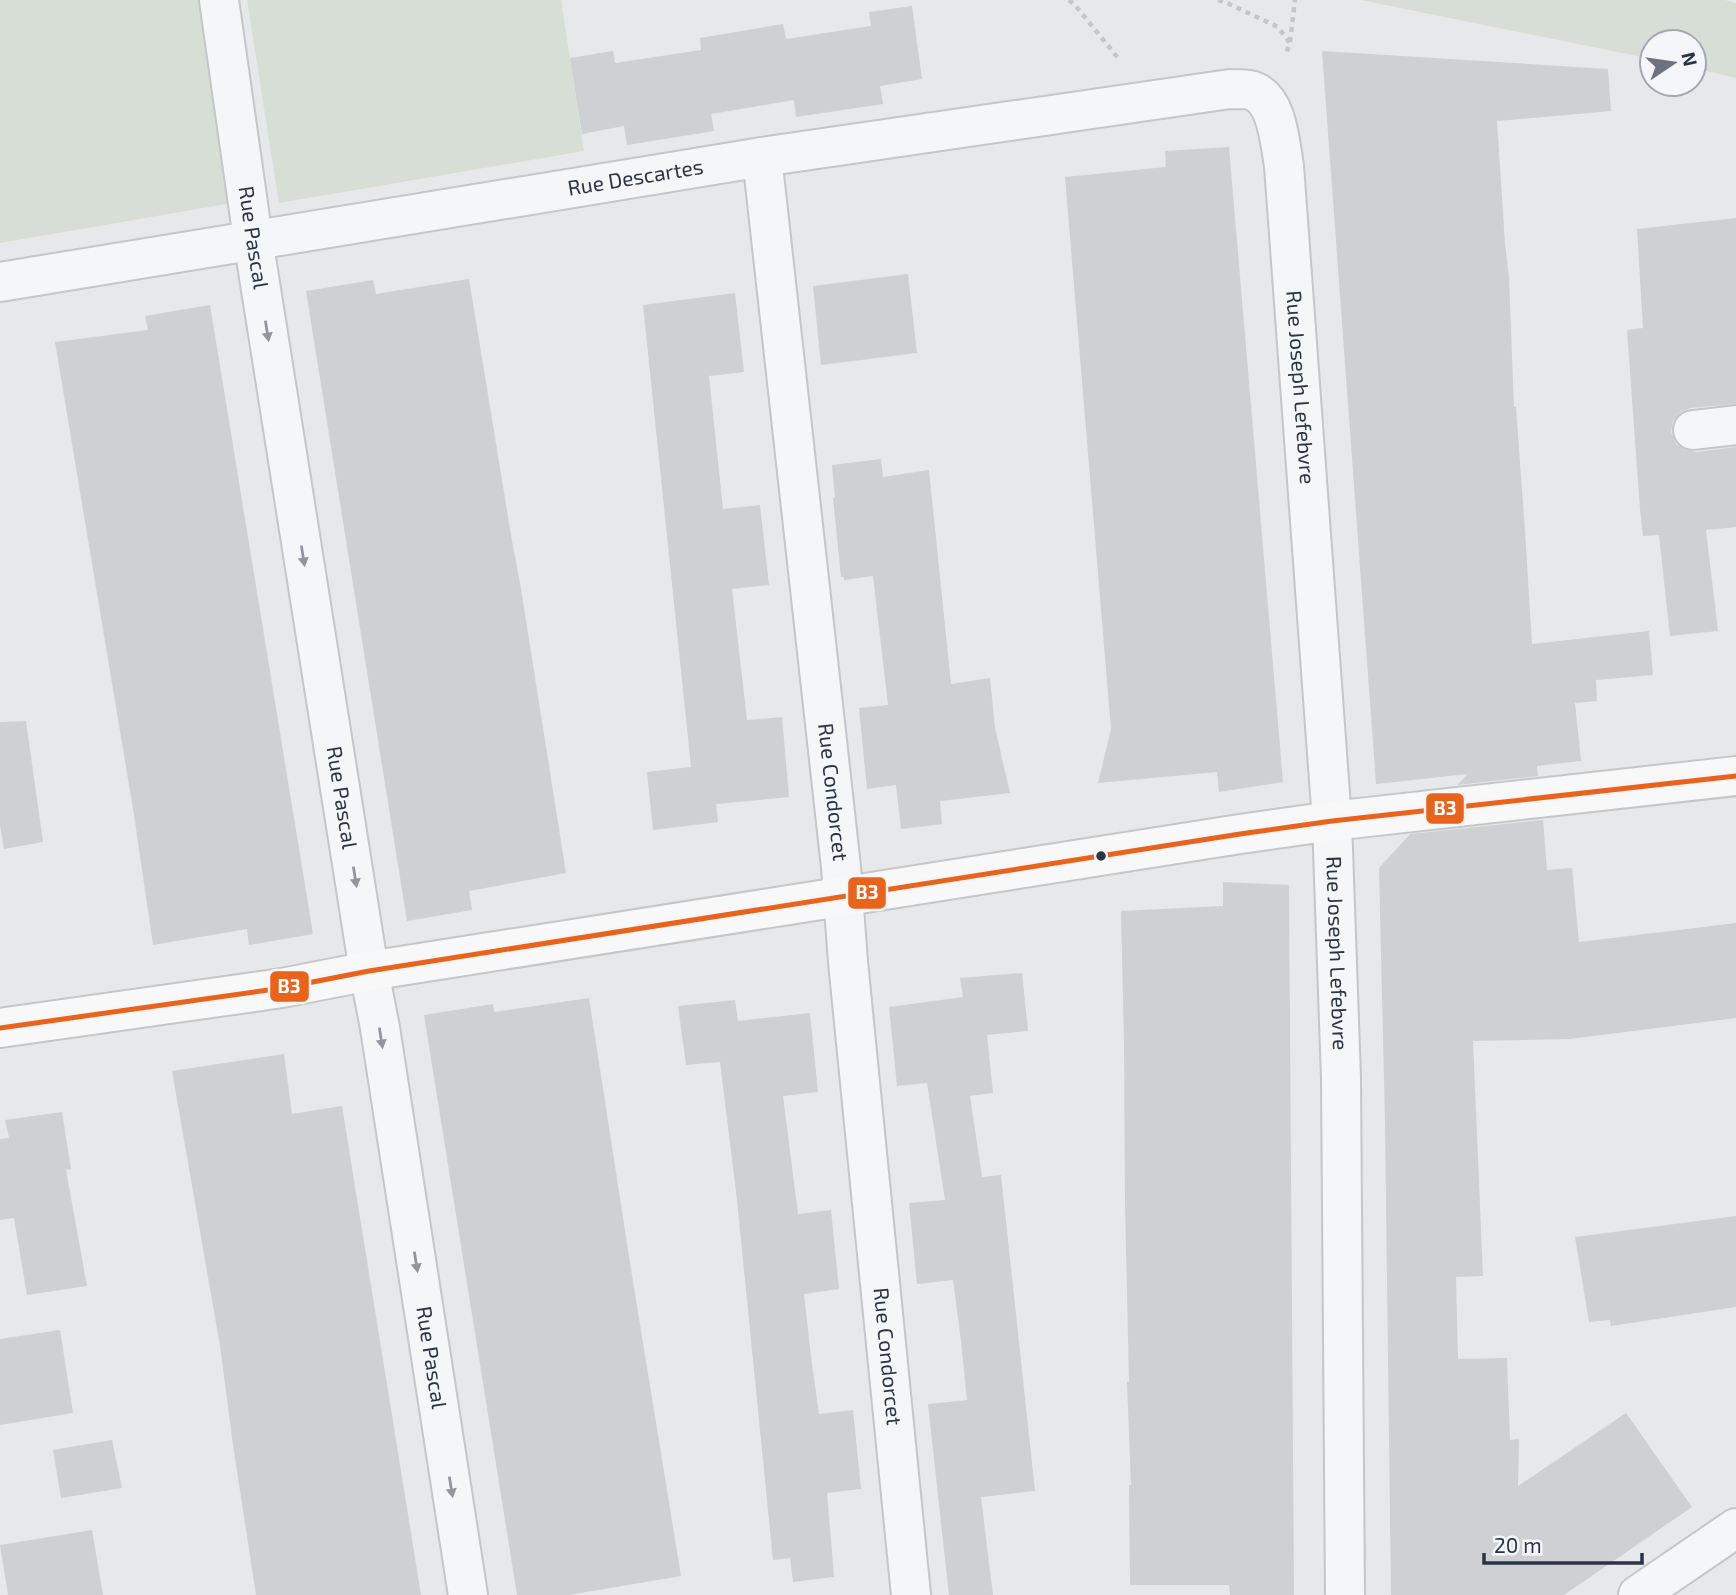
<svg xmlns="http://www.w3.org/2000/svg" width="1736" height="1595" font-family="'Exo 2',sans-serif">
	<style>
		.green { fill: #d6ded6 }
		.building { fill: #ced0d3 }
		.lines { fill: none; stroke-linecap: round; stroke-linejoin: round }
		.street-casing { stroke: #c4c6c8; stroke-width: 42 }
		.secondary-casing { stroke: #c4c6c8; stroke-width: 42 }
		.path { stroke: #c5c6ca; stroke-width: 4.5; stroke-dasharray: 5 5; stroke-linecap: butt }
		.street { stroke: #f5f6f7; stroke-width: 38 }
		.secondary { stroke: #f8f8f8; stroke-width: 38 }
		.bus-1-casing { stroke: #f4f6f9; stroke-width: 10 }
		.bus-1 { stroke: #e9631b; stroke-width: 5 }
		.oneway { fill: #90959e }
		.bus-dot { fill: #2b3445; stroke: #f4f6f9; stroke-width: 2.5 }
		.labels { text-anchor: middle; stroke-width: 5; stroke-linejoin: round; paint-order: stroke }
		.street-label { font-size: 21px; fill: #2b3445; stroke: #f4f6f9 }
		.line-badge { stroke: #f4f6f9; stroke-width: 2.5 }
		.badge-label { font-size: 19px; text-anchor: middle; font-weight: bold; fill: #fff }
	</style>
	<rect width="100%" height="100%" fill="#e6e8ea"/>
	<path class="green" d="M 0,0 L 200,0 L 232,203 L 0,243 Z
		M 247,0 L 561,0 L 584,151 L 279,203 Z
		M 1361,0 L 1725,0 L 1736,3 L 1736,78 L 1694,68 L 1694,42 L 1652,42 L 1652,59 Z"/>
	<path class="building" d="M 912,6 L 922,79 L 880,86 L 883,104 L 796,117 L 794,100 L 753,107 L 711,114 L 714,131 L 627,145 L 624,126 L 582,134 L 570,58 L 613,51 L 615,63 L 701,50 L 700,38 L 783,24 L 786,39 L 871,26 L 869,12 Z
		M 1322,51 L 1608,69 L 1611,111 L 1497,121 L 1505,244 L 1509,278 L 1514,407 L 1516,407 L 1525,531 L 1532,644 L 1649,631 L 1653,675 L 1596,680 L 1597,701 L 1575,703 L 1581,761 L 1537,766 L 1538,776 L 1457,785 L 1468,774 L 1376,784 Z
		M 1229,147 L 1283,782 L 1219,792 L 1217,772 L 1098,783 L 1111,729 L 1065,177 L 1166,167 L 1165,151 Z
		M 1736,218 L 1736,404 L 1690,408 L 1681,412 L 1673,421 L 1671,432 L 1676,444 L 1685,450 L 1696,452 L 1736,447 L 1736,527 L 1706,530 L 1718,631 L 1670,636 L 1659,535 L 1643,536 L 1640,509 L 1627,330 L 1643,328 L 1637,229 Z
		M 908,274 L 917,353 L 821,365 L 813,286 Z
		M 469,279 L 512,541 L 521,589 L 566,873 L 469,891 L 472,910 L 407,921 L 306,291 L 373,280 L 376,294 Z
		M 735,293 L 744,372 L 709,376 L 723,509 L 760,505 L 769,585 L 732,589 L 747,720 L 782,717 L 789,797 L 716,804 L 718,822 L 653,830 L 647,772 L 691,767 L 643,305 Z
		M 210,305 L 313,934 L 249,945 L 247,929 L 153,945 L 134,815 L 55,342 L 148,330 L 145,316 Z
		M 881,459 L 883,477 L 929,470 L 951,684 L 990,678 L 995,728 L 1010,793 L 940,801 L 942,824 L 901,829 L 896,785 L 867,789 L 859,708 L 888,705 L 873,576 L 844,580 L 844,577 L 841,577 L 833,498 L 835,497 L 832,465 Z
		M 26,721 L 43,842 L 4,849 L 0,825 L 0,722 Z
		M 1543,820 L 1547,870 L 1572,868 L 1579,942 L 1736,923 L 1736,1018 L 1570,1039 L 1473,1041 L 1483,1276 L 1456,1277 L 1458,1359 L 1507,1358 L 1510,1440 L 1519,1439 L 1518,1486 L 1626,1413 L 1692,1507 L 1564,1595 L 1391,1595 L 1385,1121 L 1379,868 L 1410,834 Z
		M 1223,882 L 1289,885 L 1294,1595 L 1230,1595 L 1229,1585 L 1130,1585 L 1129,1485 L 1131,1485 L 1127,1382 L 1129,1382 L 1125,1205 L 1124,1043 L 1121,911 L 1223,906 Z
		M 1022,973 L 1028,1031 L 987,1035 L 993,1093 L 970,1096 L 982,1177 L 1001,1175 L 1035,1491 L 981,1497 L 993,1595 L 949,1595 L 928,1404 L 967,1400 L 961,1341 L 953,1280 L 917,1284 L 909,1203 L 945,1200 L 927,1083 L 897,1086 L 889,1007 L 963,997 L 960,978 Z
		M 589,998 L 630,1263 L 681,1576 L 569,1595 L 517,1595 L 424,1015 L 493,1004 L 494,1012 Z
		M 735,1000 L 738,1021 L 810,1013 L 818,1092 L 783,1096 L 798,1214 L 831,1210 L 839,1289 L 804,1294 L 811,1357 L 819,1414 L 853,1410 L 861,1489 L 827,1493 L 834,1577 L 793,1582 L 790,1558 L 773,1560 L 737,1200 L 720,1062 L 686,1065 L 678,1006 Z
		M 284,1054 L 292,1114 L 342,1106 L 421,1595 L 256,1595 L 233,1445 L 220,1346 L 172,1071 Z
		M 62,1112 L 71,1169 L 66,1170 L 87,1286 L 27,1295 L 14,1218 L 0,1220 L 0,1139 L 9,1138 L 5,1120 Z
		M 1736,1216 L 1736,1307 L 1611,1326 L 1610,1320 L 1589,1322 L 1575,1237 Z
		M 60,1330 L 73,1413 L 0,1425 L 0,1339 Z
		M 112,1440 L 122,1488 L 61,1498 L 53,1450 Z
		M 92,1530 L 103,1595 L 8,1595 L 0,1545 Z"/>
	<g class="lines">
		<defs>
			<g id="street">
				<path id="s1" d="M 219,0 L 253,239 L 369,971 L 380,1028 L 468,1595"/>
				<path id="s2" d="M 762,157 L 841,867 L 848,962 L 911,1595"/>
				<path id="s3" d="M 0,282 L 762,157 L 1230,89 C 1236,90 1247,88 1253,91 C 1278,100 1280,144 1284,166 L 1332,821 L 1341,1078 L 1345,1595"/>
				<path d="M 1693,430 L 1736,425"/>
				<path d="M 1638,1595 L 1736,1528"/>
			</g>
			<path id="secondary" d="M 0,1028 L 282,988 L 369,971 L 1240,834 L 1332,821 L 1736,776"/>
		</defs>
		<use href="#street" class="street-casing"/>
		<use href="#secondary" class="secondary-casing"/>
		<path class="path" d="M 1069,0 L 1075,5 L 1118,58
			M 1218,0 L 1225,2 L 1278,27 L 1290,43 L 1285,56
			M 1290,42 L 1295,0"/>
		<use href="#street" class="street"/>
		<use href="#secondary" class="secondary"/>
		<defs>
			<path id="bus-1" d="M 0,1028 L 282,988 L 369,971 L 1240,834 L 1332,821 L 1736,776"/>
		</defs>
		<use href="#bus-1" class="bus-1-casing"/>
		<use href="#bus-1" class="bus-1"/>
	</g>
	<defs><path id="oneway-solid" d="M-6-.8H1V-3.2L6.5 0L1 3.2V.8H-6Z" transform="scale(1.75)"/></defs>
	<g class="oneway">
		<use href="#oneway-solid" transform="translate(267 331) rotate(81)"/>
		<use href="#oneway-solid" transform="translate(303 556) rotate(81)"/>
		<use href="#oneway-solid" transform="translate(355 877) rotate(81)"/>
		<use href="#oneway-solid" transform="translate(381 1038) rotate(81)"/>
		<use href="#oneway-solid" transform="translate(416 1262) rotate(81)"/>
		<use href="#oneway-solid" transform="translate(451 1487) rotate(81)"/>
	</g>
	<circle class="bus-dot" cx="1101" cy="856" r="6"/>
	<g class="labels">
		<g class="street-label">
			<text dy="7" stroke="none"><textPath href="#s3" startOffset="644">Rue Descartes</textPath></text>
			<text dy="7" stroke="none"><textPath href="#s1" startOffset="240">Rue Pascal</textPath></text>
			<text dy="7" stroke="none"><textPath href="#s3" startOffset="1575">Rue Joseph Lefebvre</textPath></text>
			<text dy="7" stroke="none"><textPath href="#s2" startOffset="639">Rue Condorcet</textPath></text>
			<text dy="7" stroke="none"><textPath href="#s1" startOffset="807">Rue Pascal</textPath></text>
			<text dy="7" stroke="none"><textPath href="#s3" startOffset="2142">Rue Joseph Lefebvre</textPath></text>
			<text dy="7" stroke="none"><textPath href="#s2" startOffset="1206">Rue Condorcet</textPath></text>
			<text dy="7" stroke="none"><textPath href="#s1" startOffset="1374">Rue Pascal</textPath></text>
		</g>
	</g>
	<g class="line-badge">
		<rect x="1425" y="792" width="40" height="33" rx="7" fill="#e9631b"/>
		<rect x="847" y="876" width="40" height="34" rx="7" fill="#e9631b"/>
		<rect x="269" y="970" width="41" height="33" rx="7" fill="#e9631b"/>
	</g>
	<g class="badge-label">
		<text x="1445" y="815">B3</text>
		<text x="867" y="899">B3</text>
		<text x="289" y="993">B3</text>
	</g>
	<g transform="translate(1673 63) rotate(77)"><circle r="33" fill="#f4f6f9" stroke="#a4a8b1" stroke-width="2"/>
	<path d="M0-5L12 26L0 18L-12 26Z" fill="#6c737f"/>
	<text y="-10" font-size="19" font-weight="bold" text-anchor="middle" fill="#2b3445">N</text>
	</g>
	<path d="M1484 1553v10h158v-10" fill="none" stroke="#2b3445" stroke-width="3.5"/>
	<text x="1494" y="1553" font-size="21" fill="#2b3445" stroke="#f4f6f9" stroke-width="5" paint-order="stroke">20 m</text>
</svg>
